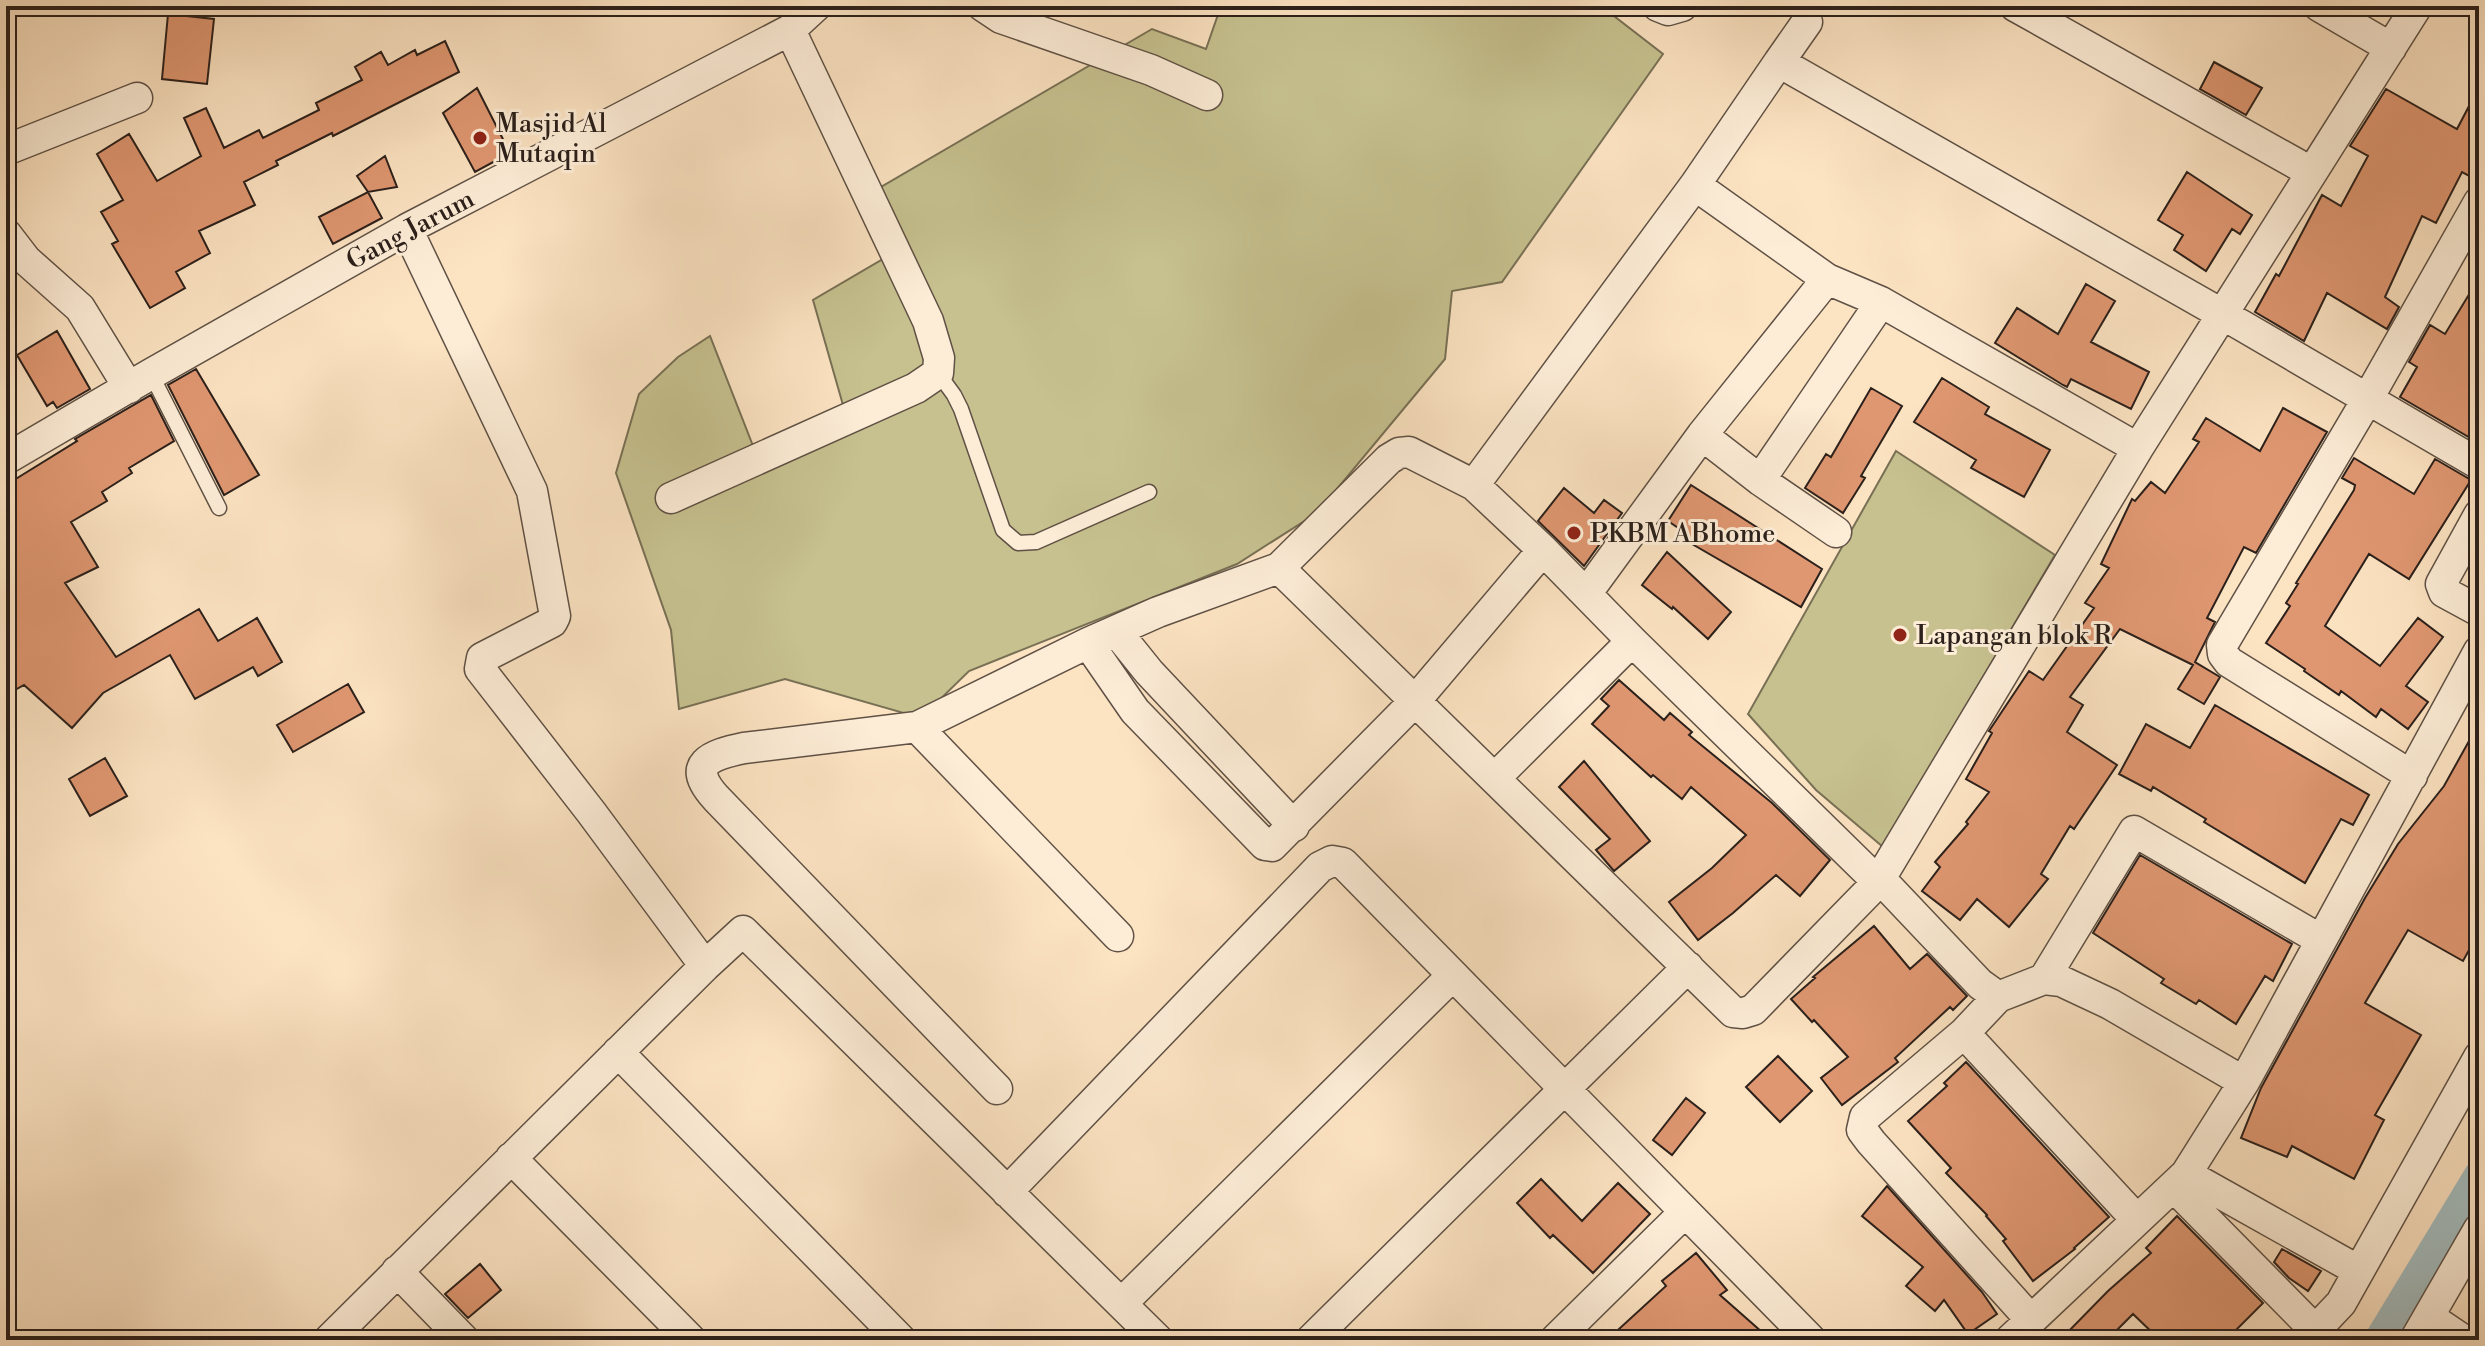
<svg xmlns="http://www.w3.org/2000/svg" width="2485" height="1346" font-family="'Libre Bodoni',serif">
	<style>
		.green { fill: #c6c18f; stroke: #787055; stroke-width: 2 }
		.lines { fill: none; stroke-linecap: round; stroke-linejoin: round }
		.canal { stroke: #a3bbbd; stroke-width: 30 }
		.building { fill: #df9771; stroke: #2b201b; stroke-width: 2 }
		.lane-casing { stroke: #5f5145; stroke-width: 17 }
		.street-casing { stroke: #5f5145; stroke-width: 33 }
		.lane { stroke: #fdedd7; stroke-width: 14 }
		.street { stroke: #fdedd7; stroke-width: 30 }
		.poi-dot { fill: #8f2418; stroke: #fdedd7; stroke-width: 3 }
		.labels { text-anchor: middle; stroke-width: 6; stroke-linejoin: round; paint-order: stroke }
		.poi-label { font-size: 26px; fill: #2b201b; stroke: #fdedd7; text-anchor: start }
		.street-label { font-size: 26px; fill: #2b201b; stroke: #fdedd7 }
	</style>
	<rect width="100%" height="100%" fill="#fce3c2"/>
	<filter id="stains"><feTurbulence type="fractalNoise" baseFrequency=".0025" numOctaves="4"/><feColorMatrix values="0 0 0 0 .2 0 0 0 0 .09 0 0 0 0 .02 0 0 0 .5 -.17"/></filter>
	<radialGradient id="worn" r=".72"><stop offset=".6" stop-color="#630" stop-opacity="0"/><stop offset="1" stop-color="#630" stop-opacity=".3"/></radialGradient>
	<path class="green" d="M 1221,6 L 1601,6 L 1663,54 L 1502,282 L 1452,291 L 1445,359 L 1317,513 L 1237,564 L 969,671 L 921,718 L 785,679 L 679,709 L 671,630 L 616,473 L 639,394 L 678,357 L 710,336 L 757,456 L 843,405 L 813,300 L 900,249 L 881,187 L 1152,29 L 1206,49 Z
		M 1896,451 L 2055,555 L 1883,847 L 1816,790 L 1748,714 Z"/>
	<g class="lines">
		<path class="canal" d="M 2379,1340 L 2479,1175"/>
	</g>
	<path class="building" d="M 168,14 L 214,19 L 207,84 L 162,79 Z
		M 445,41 L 459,72 L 333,136 L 332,133 L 276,161 L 278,165 L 244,182 L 255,205 L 199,231 L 210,253 L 176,272 L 185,288 L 150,308 L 112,244 L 118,241 L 101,212 L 123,200 L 97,154 L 129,134 L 157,181 L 201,156 L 184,118 L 206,108 L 224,148 L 259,130 L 263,138 L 319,110 L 316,103 L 362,80 L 355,67 L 381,52 L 388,65 L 415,50 L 417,55 Z
		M 2214,62 L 2262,88 L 2246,115 L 2200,89 Z
		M 2479,87 L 2479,181 L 2462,172 L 2436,223 L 2422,216 L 2385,297 L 2399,307 L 2387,329 L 2327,293 L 2304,341 L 2255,312 L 2276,274 L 2279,276 L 2322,195 L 2341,206 L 2368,156 L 2350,146 L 2386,89 L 2457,129 Z
		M 477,88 L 510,153 L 475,172 L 443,113 Z
		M 385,156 L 397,187 L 368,192 L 357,176 Z
		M 2187,172 L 2252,215 L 2240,234 L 2232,229 L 2206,271 L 2174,250 L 2183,235 L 2158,220 Z
		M 368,192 L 382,218 L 333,244 L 319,217 Z
		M 2479,278 L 2479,443 L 2400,397 L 2417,367 L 2409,362 L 2430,325 L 2445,334 Z
		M 2086,284 L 2115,301 L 2091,342 L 2149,372 L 2131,409 L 2071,379 L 2067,387 L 2063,385 L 1995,343 L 2017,308 L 2058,334 Z
		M 57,331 L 90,389 L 57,408 L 53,402 L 47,406 L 17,355 Z
		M 196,369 L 259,475 L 224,495 L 168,385 Z
		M 1942,378 L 1989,407 L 1985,414 L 2050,450 L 2024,497 L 1971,468 L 1976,460 L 1914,422 Z
		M 1871,388 L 1902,406 L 1861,476 L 1865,478 L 1843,513 L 1805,488 L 1826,454 L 1831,457 Z
		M 151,395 L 174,441 L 129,468 L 132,473 L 102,492 L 107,501 L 71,522 L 98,567 L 65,583 L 116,657 L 199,609 L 218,641 L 257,618 L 282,662 L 258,676 L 253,667 L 195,699 L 170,655 L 103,693 L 72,728 L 24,685 L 6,695 L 6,485 L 77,441 L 75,439 Z
		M 2283,408 L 2327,432 L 2256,553 L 2244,547 L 2207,618 L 2215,622 L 2195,662 L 2220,677 L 2204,704 L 2178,689 L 2193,665 L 2120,629 L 2070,697 L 2083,705 L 2067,732 L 2117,765 L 2074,829 L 2070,826 L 2041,874 L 2048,879 L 2009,927 L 1977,899 L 1960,920 L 1922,891 L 1940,867 L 1935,862 L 1968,824 L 1966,822 L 1989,792 L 1966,779 L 1992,733 L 1989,731 L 2029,671 L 2043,680 L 2094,608 L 2085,603 L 2109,568 L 2101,564 L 2132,499 L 2135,501 L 2151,482 L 2165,493 L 2199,442 L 2193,439 L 2206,418 L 2260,451 Z
		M 2354,458 L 2414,494 L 2435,459 L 2471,480 L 2409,579 L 2369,554 L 2325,626 L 2380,666 L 2418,618 L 2443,637 L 2406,686 L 2428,702 L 2408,729 L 2381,709 L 2376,717 L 2341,691 L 2339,695 L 2304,671 L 2305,669 L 2266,643 L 2290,606 L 2286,603 L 2298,584 L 2296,583 L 2354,490 L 2355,485 L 2342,478 Z
		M 1691,485 L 1822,569 L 1801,607 L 1680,537 L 1684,532 L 1668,521 Z
		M 1564,488 L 1594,513 L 1604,500 L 1622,513 L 1584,566 L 1538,521 Z
		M 1667,552 L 1731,612 L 1708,639 L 1673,607 L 1672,609 L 1642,585 Z
		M 1619,680 L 1664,720 L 1670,713 L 1692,732 L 1689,735 L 1772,803 L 1830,860 L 1800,896 L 1776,875 L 1733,913 L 1698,940 L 1669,902 L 1712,868 L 1746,835 L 1691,787 L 1682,799 L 1653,775 L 1651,777 L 1592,724 L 1609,706 L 1601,699 Z
		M 348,684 L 364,712 L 293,752 L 277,725 Z
		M 2215,705 L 2369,795 L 2353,825 L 2341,819 L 2305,883 L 2204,822 L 2206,819 L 2153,787 L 2151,791 L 2119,774 L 2146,724 L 2190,748 Z
		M 2479,723 L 2479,932 L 2463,961 L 2408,930 L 2365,1003 L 2421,1035 L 2375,1115 L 2384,1120 L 2354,1179 L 2292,1146 L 2287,1157 L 2241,1138 L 2261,1088 L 2365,898 L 2398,844 L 2444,786 Z
		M 105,758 L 127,796 L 90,816 L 69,779 Z
		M 1584,761 L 1650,841 L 1614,871 L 1596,850 L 1610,839 L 1559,787 Z
		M 2140,855 L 2292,944 L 2273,981 L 2265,976 L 2236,1024 L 2199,1000 L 2196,1004 L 2161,983 L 2164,979 L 2093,933 Z
		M 1874,926 L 1910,969 L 1927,954 L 1967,996 L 1953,1010 L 1950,1007 L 1895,1058 L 1898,1062 L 1842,1105 L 1821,1078 L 1848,1057 L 1814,1020 L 1812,1022 L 1791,999 L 1815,978 L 1813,977 Z
		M 1778,1056 L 1812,1091 L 1780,1122 L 1746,1087 Z
		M 1966,1062 L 2109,1217 L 2074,1248 L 2075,1249 L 2033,1281 L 2003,1241 L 2006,1239 L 1986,1216 L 1987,1215 L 1946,1173 L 1951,1168 L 1908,1121 L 1947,1086 L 1944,1083 Z
		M 1686,1098 L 1705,1113 L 1672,1155 L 1653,1140 Z
		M 1541,1179 L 1582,1221 L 1618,1183 L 1650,1214 L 1593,1273 L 1553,1235 L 1550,1238 L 1517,1203 Z
		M 1887,1186 L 1982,1292 L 1997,1314 L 1968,1334 L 1944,1300 L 1935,1311 L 1906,1286 L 1923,1267 L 1862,1216 Z
		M 2177,1216 L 2263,1303 L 2226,1340 L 2160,1340 L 2133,1314 L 2107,1340 L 2060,1340 L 2108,1291 L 2151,1253 L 2146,1248 Z
		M 2282,1249 L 2321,1271 L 2308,1291 L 2289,1278 L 2274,1262 Z
		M 1696,1253 L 1727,1290 L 1720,1295 L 1771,1340 L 1607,1340 L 1666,1286 L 1662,1281 Z
		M 480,1264 L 501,1290 L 468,1318 L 445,1294 Z"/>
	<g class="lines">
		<defs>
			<path id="lane" d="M 938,373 L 954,395 L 961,409 L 1003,530 L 1018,543 L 1036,542 L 1149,492
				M 151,374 L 219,508"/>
			<path id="street" d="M 983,6 L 1001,18 L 1151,70 L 1207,95
				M 1658,6 L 1668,10 L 1682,6
				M 2015,6 L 2311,172
				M 2319,6 L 2391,48
				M 1779,62 L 1807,22
				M 6,150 L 137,98
				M 1695,185 L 1827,279 L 1881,302 L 2125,441
				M 407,229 L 532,491 L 555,616 L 552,622 L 482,658 L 480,669 L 591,812 L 705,966
				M 6,234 L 26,260 L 80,308 L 129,388
				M 1702,435 L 1760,480 L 1836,532
				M 6,459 L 151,374 L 407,229 L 790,30 L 816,6
				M 1760,480 L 1881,302
				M 1474,485 L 1695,185 L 1779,62 L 2241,325 L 2479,464
				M 671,498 L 916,388 L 938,373 L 939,358 L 928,321 L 790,30
				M 2479,515 L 2441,584 L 2444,592 L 2479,611
				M 1279,568 L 1733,1012 L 1743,1013 L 1753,1010 L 1878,882 L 2138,448 L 2417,6
				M 1586,594 L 1702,435 L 1827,279
				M 1116,631 L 1149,672 L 1294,826
				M 1088,643 L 1135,711 L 1265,845 L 1272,846 L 1415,701 L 1543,550
				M 917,727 L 1118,936
				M 2412,776 L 2229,662 L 2223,654 L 2222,645 L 2367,400 L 2479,202
				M 1495,778 L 1632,641
				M 2044,979 L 2134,831 L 2321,940
				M 1998,997 L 1964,1033 L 2137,1220
				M 1964,1033 L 1865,1117 L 1862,1130 L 1871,1142 L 2031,1320
				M 618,1052 L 901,1340
				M 997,1089 L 716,798 C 685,764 710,755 744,748 L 917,727 L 1088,643 L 1158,612 L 1279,568 L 1389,459 L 1399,453 L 1409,452 L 1474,485 L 1543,550 L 1632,641 L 1878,882 L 1889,888 L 1980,984 L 1998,997 L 2044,979 L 2061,981 L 2110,1004 L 2244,1082
				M 511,1158 L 691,1340
				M 2186,1174 L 2359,1271
				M 2174,1187 L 2316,1331
				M 1007,1192 L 1320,867 L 1332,861 L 1343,863 L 1811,1340
				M 397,1271 L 464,1340
				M 1122,1303 L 1453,975
				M 2429,1317 L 2463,1340
				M 329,1340 L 705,966 L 743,931 L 1158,1340
				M 1311,1340 L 1688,967
				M 1555,1340 L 1685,1212
				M 2010,1340 L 2186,1174 L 2244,1082 L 2479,651
				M 2306,1340 L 2341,1303 L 2479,1057
				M 2415,1340 L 2479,1229"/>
		</defs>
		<use href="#lane" class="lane-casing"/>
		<use href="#street" class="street-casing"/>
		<use href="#lane" class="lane"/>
		<use href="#street" class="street"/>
	</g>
	<g class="poi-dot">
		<circle cx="480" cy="138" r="8"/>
		<circle cx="1574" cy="533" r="8"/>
		<circle cx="1900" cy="635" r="8"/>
	</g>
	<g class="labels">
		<g class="poi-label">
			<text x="496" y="132">Masjid Al<tspan x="496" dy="30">Mutaqin</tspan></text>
			<text x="1590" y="542">PKBM ABhome</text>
			<text x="1916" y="644">Lapangan blok R</text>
		</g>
		<g class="street-label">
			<text transform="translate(410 229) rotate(-28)" y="9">Gang Jarum</text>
		</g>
	</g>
	<rect width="2485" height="1346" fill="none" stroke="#fce3c2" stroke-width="32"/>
	<rect x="8" y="8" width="2469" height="1330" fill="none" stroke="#2b201b" stroke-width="4"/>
	<rect x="16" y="16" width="2453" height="1314" fill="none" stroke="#2b201b" stroke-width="2"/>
	<rect width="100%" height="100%" filter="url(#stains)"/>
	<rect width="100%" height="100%" fill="url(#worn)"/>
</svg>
